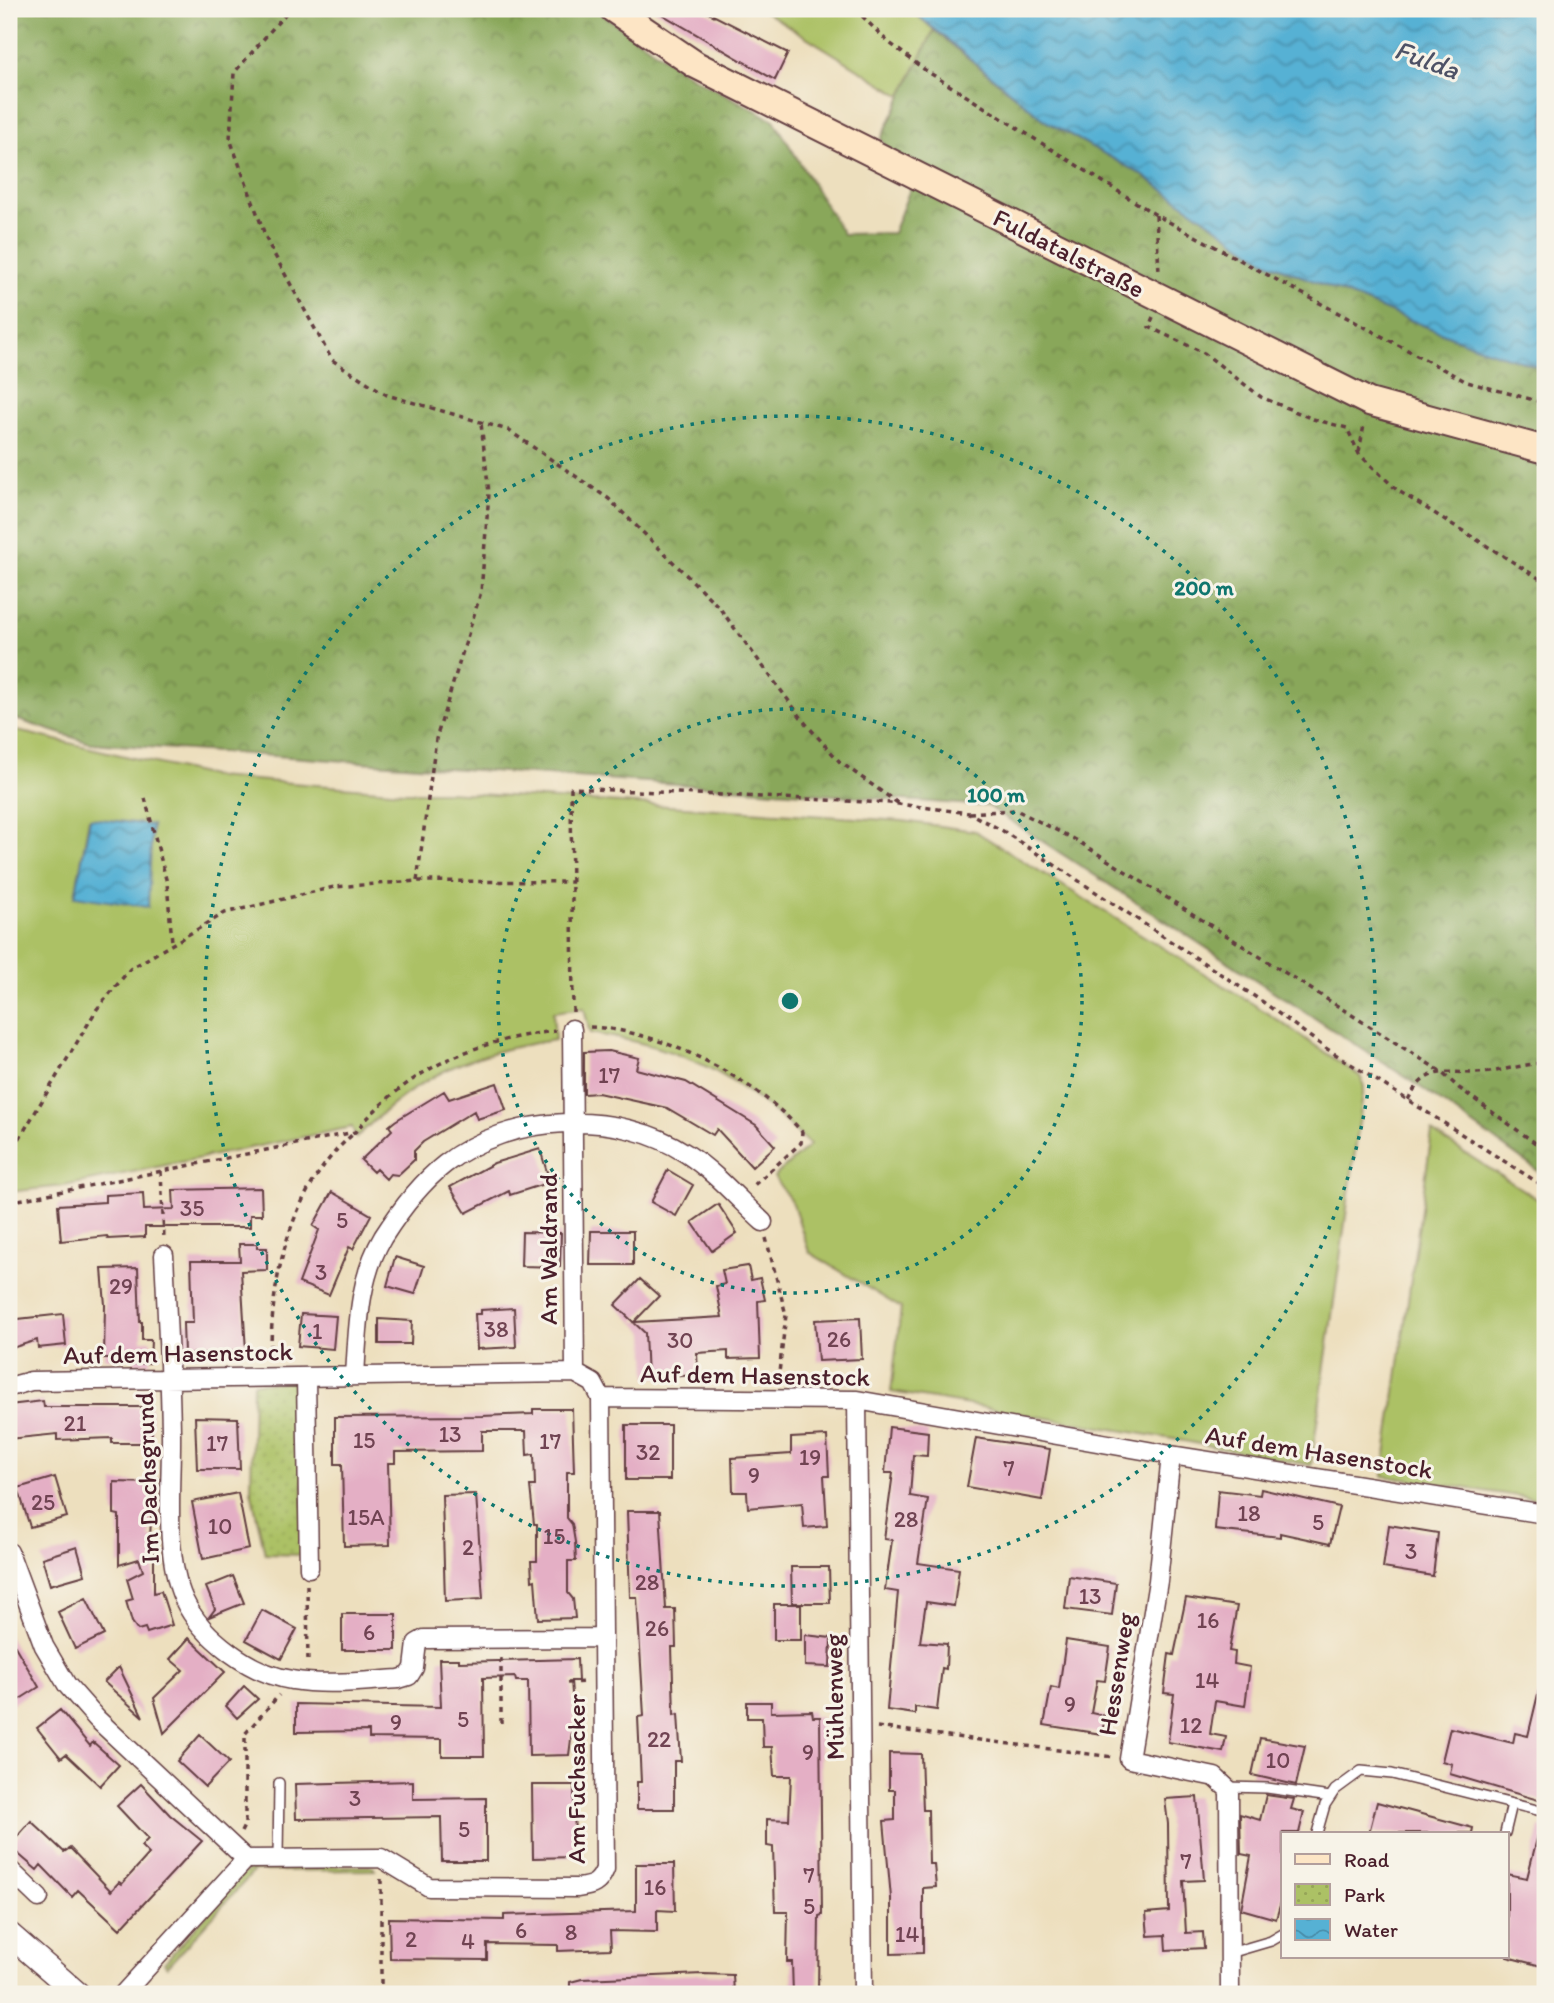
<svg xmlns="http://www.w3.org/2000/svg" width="1554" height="2003" font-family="Itim,sans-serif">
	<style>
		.green { fill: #acc165; stroke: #7b7048; stroke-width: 2; fill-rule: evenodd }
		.forest { fill: url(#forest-crowns); stroke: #6a6342; stroke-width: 2 }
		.park { fill: url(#park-dots); stroke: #7b7048; stroke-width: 2 }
		.water { fill: url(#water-waves); stroke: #506880; stroke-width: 2 }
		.building { fill: #e4afc5 }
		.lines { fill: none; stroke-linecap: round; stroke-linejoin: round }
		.service-casing { stroke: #623c41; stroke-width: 12 }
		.minor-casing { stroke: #623c41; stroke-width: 21 }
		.tertiary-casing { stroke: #623c41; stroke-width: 26 }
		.secondary-casing { stroke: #623c41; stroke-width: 30 }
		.path { stroke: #623c41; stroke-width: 3.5; stroke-dasharray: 5 5; stroke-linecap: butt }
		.service { stroke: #fff; stroke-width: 9 }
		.minor { stroke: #fff; stroke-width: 18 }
		.tertiary { stroke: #fff; stroke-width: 23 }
		.secondary { stroke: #fde5c5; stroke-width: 26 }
		.ring { fill: none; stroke: #0f766e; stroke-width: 3.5; stroke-dasharray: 3.5 7 }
		.labels { text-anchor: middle; stroke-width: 6; stroke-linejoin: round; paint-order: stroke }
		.number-label { font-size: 23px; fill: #704352 }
		.street-label { font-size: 26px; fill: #4a1f2b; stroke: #f7f3e8 }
		.water-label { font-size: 28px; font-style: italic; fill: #4e5266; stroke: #f7f3e8 }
		.centre { fill: #0f766e; stroke: #f7f3e8; stroke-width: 3.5 }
		.ring-label { font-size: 21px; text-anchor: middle; font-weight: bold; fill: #0f766e; stroke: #f7f3e8; stroke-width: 6; stroke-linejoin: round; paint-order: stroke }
	</style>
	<defs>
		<pattern id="forest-crowns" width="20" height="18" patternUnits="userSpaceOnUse" patternTransform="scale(1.75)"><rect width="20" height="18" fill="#89a75a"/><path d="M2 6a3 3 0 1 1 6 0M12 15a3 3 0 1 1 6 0" fill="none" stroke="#72874b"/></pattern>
		<pattern id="park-dots" width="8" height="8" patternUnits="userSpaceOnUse" patternTransform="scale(1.75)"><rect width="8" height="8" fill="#acc165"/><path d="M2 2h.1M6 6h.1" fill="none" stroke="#96a558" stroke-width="1.8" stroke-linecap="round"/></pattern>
		<pattern id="water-waves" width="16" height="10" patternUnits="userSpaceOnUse" patternTransform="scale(1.75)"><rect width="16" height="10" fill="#56b1d4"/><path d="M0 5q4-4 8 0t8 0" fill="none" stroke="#498fac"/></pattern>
	</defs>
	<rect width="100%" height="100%" fill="#f7f3e8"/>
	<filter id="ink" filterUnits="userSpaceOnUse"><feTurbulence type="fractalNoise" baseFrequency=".0143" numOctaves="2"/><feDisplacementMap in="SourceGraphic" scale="14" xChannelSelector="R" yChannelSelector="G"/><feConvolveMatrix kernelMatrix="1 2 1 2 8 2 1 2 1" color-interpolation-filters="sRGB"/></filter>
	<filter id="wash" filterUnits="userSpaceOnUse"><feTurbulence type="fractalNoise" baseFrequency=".00686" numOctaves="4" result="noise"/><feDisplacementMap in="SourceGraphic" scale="28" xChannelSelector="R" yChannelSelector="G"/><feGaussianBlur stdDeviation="1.57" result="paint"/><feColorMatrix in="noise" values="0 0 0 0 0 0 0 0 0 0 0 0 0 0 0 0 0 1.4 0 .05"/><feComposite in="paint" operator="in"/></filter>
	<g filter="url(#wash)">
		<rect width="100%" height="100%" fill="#eddfbe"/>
		<path class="green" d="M 761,9 L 910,9 L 934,30 L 902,96 Z
			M 9,729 L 215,777 L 404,792 L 447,792 L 903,821 L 975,831 L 1266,1012 L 1361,1077 L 1364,1087 L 1311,1465 L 1173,1439 L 891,1392 L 901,1308 L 809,1252 L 793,1204 L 774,1177 L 810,1145 C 740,1076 688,1048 590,1033 L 584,1008 L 553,1012 L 555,1040 C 468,1052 417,1076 356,1138 L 352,1127 L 64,1186 L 9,1192 ZM 89,819 L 152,825 L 75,896 Z
			M 1432,1132 L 1545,1204 L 1545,1500 L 1383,1476 Z
			M 258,1866 L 373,1866 L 375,1870 L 254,1871 L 167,1967 L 164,1963 L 243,1874 Z"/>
		<path class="forest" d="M 9,9 L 595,9 L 690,76 L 774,120 L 843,234 L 893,233 L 912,184 L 881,139 L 934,30 L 1047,122 L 1141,174 L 1267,262 L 1477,347 L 1545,369 L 1545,1176 L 1416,1084 L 988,806 L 90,743 L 9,717 Z"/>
		<path class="park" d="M 301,1381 L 304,1555 L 265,1554 L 251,1490 L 253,1383 Z"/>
		<path class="water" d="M 910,9 L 1545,9 L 1545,369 L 1477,347 L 1267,262 L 1141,174 L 1047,122 Z
			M 90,818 L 152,825 L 148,907 L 75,896 Z"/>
		<g id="blocks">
			<path class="building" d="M 653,9 L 701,9 L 788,53 L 775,80 Z
				M 609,1051 L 639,1058 L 636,1069 L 686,1082 L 756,1125 L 775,1146 L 752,1167 L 717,1129 L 713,1135 L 667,1108 L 598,1093 L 584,1094 L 584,1052 Z
				M 497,1083 L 506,1110 L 477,1119 L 474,1111 L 423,1142 L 414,1151 L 414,1160 L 398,1175 L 390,1174 L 386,1179 L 376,1169 L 373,1172 L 361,1160 L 392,1130 L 389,1126 L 395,1121 L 444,1091 L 449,1099 Z
				M 540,1149 L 550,1182 L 510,1195 L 509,1191 L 466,1213 L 450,1187 L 494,1163 Z
				M 668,1170 L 693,1185 L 676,1216 L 651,1202 Z
				M 261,1188 L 262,1215 L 250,1215 L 250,1227 L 145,1227 L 145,1237 L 108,1239 L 107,1236 L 61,1241 L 58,1205 L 105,1202 L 105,1195 L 143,1193 L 144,1210 L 174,1209 L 173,1190 Z
				M 332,1192 L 371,1215 L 353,1249 L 349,1247 L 329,1295 L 299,1283 L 319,1230 L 313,1226 Z
				M 718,1204 L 737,1233 L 712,1251 L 692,1222 Z
				M 591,1231 L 633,1231 L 633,1265 L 590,1265 Z
				M 522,1232 L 561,1233 L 560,1267 L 521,1266 Z
				M 239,1244 L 257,1244 L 257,1248 L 267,1248 L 267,1270 L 241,1271 L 246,1351 L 184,1354 L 183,1323 L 193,1323 L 191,1261 L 240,1261 Z
				M 395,1257 L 424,1266 L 415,1294 L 387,1286 Z
				M 748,1266 L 751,1280 L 760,1278 L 765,1300 L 758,1301 L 760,1358 L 728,1359 L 728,1351 L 697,1353 L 698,1375 L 647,1378 L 645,1333 L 615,1305 L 640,1279 L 659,1296 L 634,1322 L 722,1317 L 716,1286 L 725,1284 L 722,1270 Z
				M 138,1268 L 140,1322 L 142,1322 L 142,1340 L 151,1340 L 150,1363 L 134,1364 L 134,1358 L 104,1358 L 105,1305 L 102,1269 Z
				M 514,1308 L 516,1347 L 477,1349 L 475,1314 L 481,1314 L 481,1310 Z
				M 63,1314 L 66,1345 L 38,1348 L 37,1340 L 9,1349 L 9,1320 Z
				M 301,1314 L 336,1316 L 333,1349 L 298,1346 Z
				M 860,1318 L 862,1359 L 818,1361 L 815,1320 Z
				M 379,1319 L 412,1321 L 411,1344 L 379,1344 Z
				M 43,1401 L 44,1407 L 151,1407 L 152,1443 L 112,1443 L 112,1438 L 57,1440 L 57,1434 L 9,1439 L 9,1405 Z
				M 533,1409 L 572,1409 L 574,1472 L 567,1472 L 567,1518 L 572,1524 L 575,1542 L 576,1561 L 568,1561 L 568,1593 L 573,1599 L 575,1618 L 538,1619 L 535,1580 L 532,1581 L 531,1561 L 537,1561 L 537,1524 L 534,1524 L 530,1486 L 535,1486 L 534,1454 L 527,1455 L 526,1431 L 482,1431 L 482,1451 L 395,1452 L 395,1463 L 388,1463 L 390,1545 L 344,1546 L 342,1464 L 335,1464 L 335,1417 L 482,1416 L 533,1414 Z
				M 195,1417 L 238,1418 L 240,1469 L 197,1469 Z
				M 626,1425 L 670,1425 L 670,1480 L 626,1480 Z
				M 889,1427 L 928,1432 L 927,1456 L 913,1455 L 910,1496 L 928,1499 L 918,1563 L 959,1569 L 954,1606 L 926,1602 L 920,1642 L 947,1644 L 946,1669 L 942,1668 L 937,1710 L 915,1707 L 915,1714 L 887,1710 L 898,1592 L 885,1590 L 892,1540 L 884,1539 L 893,1473 L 885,1473 Z
				M 827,1436 L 829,1476 L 824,1476 L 827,1526 L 804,1528 L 802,1503 L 748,1508 L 747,1492 L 733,1492 L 732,1458 L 791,1454 L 791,1438 Z
				M 976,1438 L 1050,1449 L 1042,1500 L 967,1487 Z
				M 55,1477 L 67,1517 L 30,1527 L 18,1488 Z
				M 114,1482 L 153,1483 L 150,1538 L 154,1538 L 154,1593 L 161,1591 L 172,1625 L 147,1633 L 145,1628 L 138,1630 L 132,1622 L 126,1601 L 133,1599 L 127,1579 L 143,1571 L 139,1559 L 119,1565 L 119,1515 L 114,1514 Z
				M 1261,1489 L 1339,1507 L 1330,1544 L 1280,1533 L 1280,1537 L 1215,1530 L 1218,1490 L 1260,1495 Z
				M 238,1493 L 249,1549 L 203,1559 L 192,1502 Z
				M 476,1494 L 483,1599 L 445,1601 L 442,1495 Z
				M 627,1511 L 660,1511 L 666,1609 L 675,1609 L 676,1647 L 672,1647 L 674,1715 L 678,1714 L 681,1761 L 674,1761 L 674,1809 L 637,1809 L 637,1782 L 641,1782 L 638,1717 L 644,1716 L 637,1597 L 630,1597 Z
				M 1389,1525 L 1438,1533 L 1433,1576 L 1383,1568 Z
				M 77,1547 L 85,1575 L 50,1585 L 42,1558 Z
				M 791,1567 L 829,1567 L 830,1603 L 792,1603 Z
				M 233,1576 L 244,1603 L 209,1617 L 215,1609 L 206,1587 Z
				M 1069,1576 L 1116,1583 L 1112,1615 L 1065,1609 Z
				M 86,1598 L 104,1635 L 75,1649 L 58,1612 Z
				M 1186,1598 L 1237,1606 L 1229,1651 L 1235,1652 L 1234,1664 L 1250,1667 L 1245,1706 L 1215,1701 L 1210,1734 L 1226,1737 L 1223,1752 L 1168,1742 L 1174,1694 L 1164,1693 L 1169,1654 L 1174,1655 Z
				M 774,1604 L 801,1604 L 801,1640 L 774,1640 Z
				M 262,1610 L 297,1629 L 281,1659 L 246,1640 Z
				M 342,1614 L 396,1614 L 396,1650 L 342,1650 Z
				M 805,1635 L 831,1638 L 830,1667 L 805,1666 Z
				M 9,1636 L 39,1687 L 9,1706 Z
				M 189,1638 L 225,1672 L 164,1733 L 154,1698 L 183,1670 L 170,1659 Z
				M 1066,1640 L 1110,1647 L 1105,1681 L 1097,1680 L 1091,1713 L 1105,1716 L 1102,1734 L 1044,1725 L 1051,1687 L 1059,1689 Z
				M 439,1659 L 459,1659 L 459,1662 L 577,1659 L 578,1681 L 571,1681 L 575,1731 L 572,1732 L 569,1755 L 529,1756 L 528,1681 L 516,1681 L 515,1677 L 483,1678 L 484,1756 L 442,1756 L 442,1739 L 369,1738 L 369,1731 L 296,1732 L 296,1704 L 441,1707 Z
				M 119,1667 L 143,1717 L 104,1682 Z
				M 244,1686 L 258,1699 L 237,1718 L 226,1706 Z
				M 1539,1690 L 1545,1690 L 1545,1802 L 1450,1774 L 1452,1764 L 1442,1761 L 1450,1728 L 1513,1743 L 1515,1733 L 1528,1736 Z
				M 747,1702 L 771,1702 L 771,1712 L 812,1711 L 813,1717 L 820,1717 L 822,1915 L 819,1916 L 818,1994 L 793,1994 L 792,1962 L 787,1962 L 788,1912 L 775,1912 L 773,1847 L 767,1846 L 767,1819 L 789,1820 L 791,1776 L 774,1776 L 772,1747 L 763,1747 L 762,1718 L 747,1718 Z
				M 60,1710 L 90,1746 L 93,1742 L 119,1765 L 100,1786 L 66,1754 L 61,1758 L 37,1728 Z
				M 200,1735 L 229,1762 L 205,1787 L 177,1761 Z
				M 1260,1738 L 1305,1746 L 1296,1785 L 1252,1775 Z
				M 889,1753 L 921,1754 L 923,1810 L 928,1810 L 929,1864 L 934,1864 L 936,1887 L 923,1888 L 923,1953 L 891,1954 L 891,1898 L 884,1821 L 895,1820 L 895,1790 L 889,1790 Z
				M 413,1781 L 413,1799 L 486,1798 L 486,1861 L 442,1861 L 441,1817 L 296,1819 L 295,1784 Z
				M 141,1784 L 170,1815 L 202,1841 L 120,1929 L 78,1890 L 72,1897 L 41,1865 L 37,1870 L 9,1846 L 31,1821 L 64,1852 L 70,1848 L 111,1891 L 119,1882 L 122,1884 L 149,1854 L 141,1846 L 148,1839 L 117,1806 Z
				M 532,1785 L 574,1785 L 575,1857 L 533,1858 Z
				M 1266,1795 L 1294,1799 L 1291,1809 L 1304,1812 L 1299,1833 L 1283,1833 L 1283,1895 L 1276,1919 L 1241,1909 L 1251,1856 L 1241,1854 L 1240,1814 L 1260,1820 Z
				M 1197,1797 L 1204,1880 L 1183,1881 L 1186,1933 L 1203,1932 L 1204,1948 L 1166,1950 L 1165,1935 L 1148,1936 L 1146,1913 L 1169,1911 L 1168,1824 L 1165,1799 Z
				M 1377,1802 L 1473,1828 L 1472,1833 L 1369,1833 Z
				M 1540,1827 L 1545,1828 L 1545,1967 L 1507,1957 L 1507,1874 L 1527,1878 Z
				M 636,1864 L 674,1864 L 675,1911 L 657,1910 L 657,1932 L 610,1931 L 611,1949 L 558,1951 L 558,1945 L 487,1944 L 487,1960 L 390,1959 L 389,1918 L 504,1920 L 504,1915 L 636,1911 Z
				M 703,1974 L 733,1975 L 734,1994 L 570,1994 L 570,1982 L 582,1979 Z"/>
		</g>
	</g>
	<g filter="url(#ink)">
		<use href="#blocks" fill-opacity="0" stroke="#623c41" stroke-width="2"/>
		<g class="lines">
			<defs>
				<path id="service" d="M 1227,1787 L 1267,1788 L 1330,1797
					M 1317,1833 L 1325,1805 L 1335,1790 L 1361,1771 L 1392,1774 L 1545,1812
					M 1505,1833 L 1512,1804
					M 278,1857 L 279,1783
					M 1230,1953 L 1271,1941 L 1283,1934"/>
				<path id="minor" d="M 572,1029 L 575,1373
					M 164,1255 C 167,1313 170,1372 171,1431 C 172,1481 163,1554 184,1600 C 202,1638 251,1674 292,1680 C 326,1686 365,1681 399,1679 L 409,1676 L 414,1668 L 417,1643 L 424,1639 L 602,1638
					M 355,1376 C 358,1329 358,1279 383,1237 C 399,1212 422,1182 445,1164 C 510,1113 619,1109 687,1154 C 716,1173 738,1199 763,1222
					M 306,1377 L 309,1568
					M 9,1387 L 31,1381 L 575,1373 L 593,1383 L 601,1398 L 857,1400 L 1171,1455 L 1545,1514
					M 857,1400 L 863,1994
					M 1171,1455 L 1158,1581 L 1129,1759 L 1215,1777 L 1229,1790 L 1230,1994
					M 9,1552 L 44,1646 L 67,1685 L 97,1719 L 246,1859
					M 246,1859 L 381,1858 L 429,1887 L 577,1888 C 593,1886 599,1884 605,1869 L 601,1398
					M 9,1869 L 39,1898
					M 123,1994 L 246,1859"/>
				<path id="tertiary" d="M 9,1934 L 78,1994"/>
				<path id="secondary" d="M 613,9 L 696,65 L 1369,402 L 1545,450"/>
			</defs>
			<use href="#service" class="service-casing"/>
			<use href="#minor" class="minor-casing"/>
			<use href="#tertiary" class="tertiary-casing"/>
			<use href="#secondary" class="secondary-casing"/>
			<path class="path" d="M 295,9 L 287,12 L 234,73 L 230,139 L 268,243 L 332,360 L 387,395 L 508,430 L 609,499 L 718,606 L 806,724 L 840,762 L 899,804
				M 855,9 L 887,41 L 925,70 L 1156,215 L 1467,382 L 1545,403
				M 1156,215 L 1159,272
				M 1153,317 L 1149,327 L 1204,353 L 1261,397 L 1313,419 L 1347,428 L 1359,454 L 1397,490 L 1545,582
				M 1359,452 L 1364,425
				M 145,798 L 167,883 L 172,942
				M 969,813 L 1016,810 L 1076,840 L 1440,1071 L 1459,1088 L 1545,1150
				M 417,881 L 436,739 L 481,592 L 489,493 L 481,423
				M 573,1012 L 571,788 L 890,803 L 969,813 L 1003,831 L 1263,1002 L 1324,1047 L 1545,1187
				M 590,1027 C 662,1030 756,1079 802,1132 L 801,1143 L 753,1186
				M 1408,1100 C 1428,1059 1454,1077 1490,1072 C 1509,1069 1526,1064 1545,1063
				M 9,1156 L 97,1009 L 130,969 L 225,913 L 334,887 L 417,881 L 574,882
				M 161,1171 L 164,1239
				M 9,1202 L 355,1132 C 408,1069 474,1040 556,1031
				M 766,1238 L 786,1315 L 778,1381
				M 271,1359 C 270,1278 290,1189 353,1134
				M 307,1585 L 308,1665
				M 501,1658 L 501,1723
				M 567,1683 L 586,1682
				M 877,1727 L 1113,1757
				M 241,1832 L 245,1824 L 245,1734 L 279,1695
				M 381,1994 L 381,1878"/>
			<use href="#service" class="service"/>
			<use href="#minor" class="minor"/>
			<use href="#tertiary" class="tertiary"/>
			<use href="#secondary" class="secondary"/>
		</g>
	</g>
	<g class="ring">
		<circle cx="790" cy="1001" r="292"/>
		<circle cx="790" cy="1001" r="585"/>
	</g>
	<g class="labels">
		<g class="number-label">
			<text x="609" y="1083">17</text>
			<text x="192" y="1216">35</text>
			<text x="342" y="1228">5</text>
			<text x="321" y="1280">3</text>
			<text x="121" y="1294">29</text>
			<text x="496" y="1337">38</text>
			<text x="317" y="1339">1</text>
			<text x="839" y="1347">26</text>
			<text x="680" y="1348">30</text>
			<text x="75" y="1431">21</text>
			<text x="450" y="1442">13</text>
			<text x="364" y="1448">15</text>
			<text x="550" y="1449">17</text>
			<text x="217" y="1451">17</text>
			<text x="648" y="1460">32</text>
			<text x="810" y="1465">19</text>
			<text x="1009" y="1476">7</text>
			<text x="754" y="1483">9</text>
			<text x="43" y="1510">25</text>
			<text x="1249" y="1521">18</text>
			<text x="366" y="1525">15A</text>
			<text x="906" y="1527">28</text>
			<text x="1318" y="1530">5</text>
			<text x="220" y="1534">10</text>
			<text x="554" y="1544">15</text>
			<text x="468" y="1555">2</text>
			<text x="1411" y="1559">3</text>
			<text x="647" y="1590">28</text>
			<text x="1090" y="1604">13</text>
			<text x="1208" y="1628">16</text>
			<text x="657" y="1636">26</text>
			<text x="369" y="1640">6</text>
			<text x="1207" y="1688">14</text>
			<text x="1070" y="1712">9</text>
			<text x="463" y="1727">5</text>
			<text x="396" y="1730">9</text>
			<text x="1191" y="1733">12</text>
			<text x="659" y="1747">22</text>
			<text x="808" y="1760">9</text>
			<text x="1278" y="1768">10</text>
			<text x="355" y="1806">3</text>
			<text x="464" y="1837">5</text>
			<text x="1186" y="1869">7</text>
			<text x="809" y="1883">7</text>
			<text x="655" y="1895">16</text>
			<text x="809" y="1914">5</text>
			<text x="521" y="1938">6</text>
			<text x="571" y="1940">8</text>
			<text x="907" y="1942">14</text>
			<text x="411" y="1947">2</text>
			<text x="468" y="1949">4</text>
		</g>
		<g class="street-label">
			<text transform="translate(1069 253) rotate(27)" y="9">Fuldatalstraße</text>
			<text transform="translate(548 1249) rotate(-90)" y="9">Am Waldrand</text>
			<text transform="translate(178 1353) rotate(-1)" y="9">Auf dem Hasenstock</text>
			<text transform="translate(755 1375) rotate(1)" y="9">Auf dem Hasenstock</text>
			<text transform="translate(1319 1452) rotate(9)" y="9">Auf dem Hasenstock</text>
			<text transform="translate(147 1478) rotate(-92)" y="9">Im Dachsgrund</text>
			<text transform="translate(1116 1674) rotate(-81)" y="9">Hessenweg</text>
			<text transform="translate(834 1697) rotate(-91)" y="9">Mühlenweg</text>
			<text transform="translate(576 1779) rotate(-90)" y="9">Am Fuchsacker</text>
		</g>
		<g class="water-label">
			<text transform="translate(1427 59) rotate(20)" y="10">Fulda</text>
		</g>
	</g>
	<circle cx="790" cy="1001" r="10" class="centre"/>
	<g class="ring-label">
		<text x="1204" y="595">200 m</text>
		<text x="996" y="802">100 m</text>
	</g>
	<rect width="1554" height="2003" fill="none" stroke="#f7f3e8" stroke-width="35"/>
	<rect x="1281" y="1832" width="228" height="126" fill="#f7f3e8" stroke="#b29e9c" stroke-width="2"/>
	<rect x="1295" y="1854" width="35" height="10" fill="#fde5c5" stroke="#b29e9c" stroke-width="2"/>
	<text x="1344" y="1867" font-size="21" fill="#4a1f2b">Road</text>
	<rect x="1295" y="1884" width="35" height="21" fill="url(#park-dots)" stroke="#b29e9c" stroke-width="2"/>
	<text x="1344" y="1902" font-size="21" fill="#4a1f2b">Park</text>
	<rect x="1295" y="1919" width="35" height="21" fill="url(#water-waves)" stroke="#b29e9c" stroke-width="2"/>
	<text x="1344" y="1937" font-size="21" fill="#4a1f2b">Water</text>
</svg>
